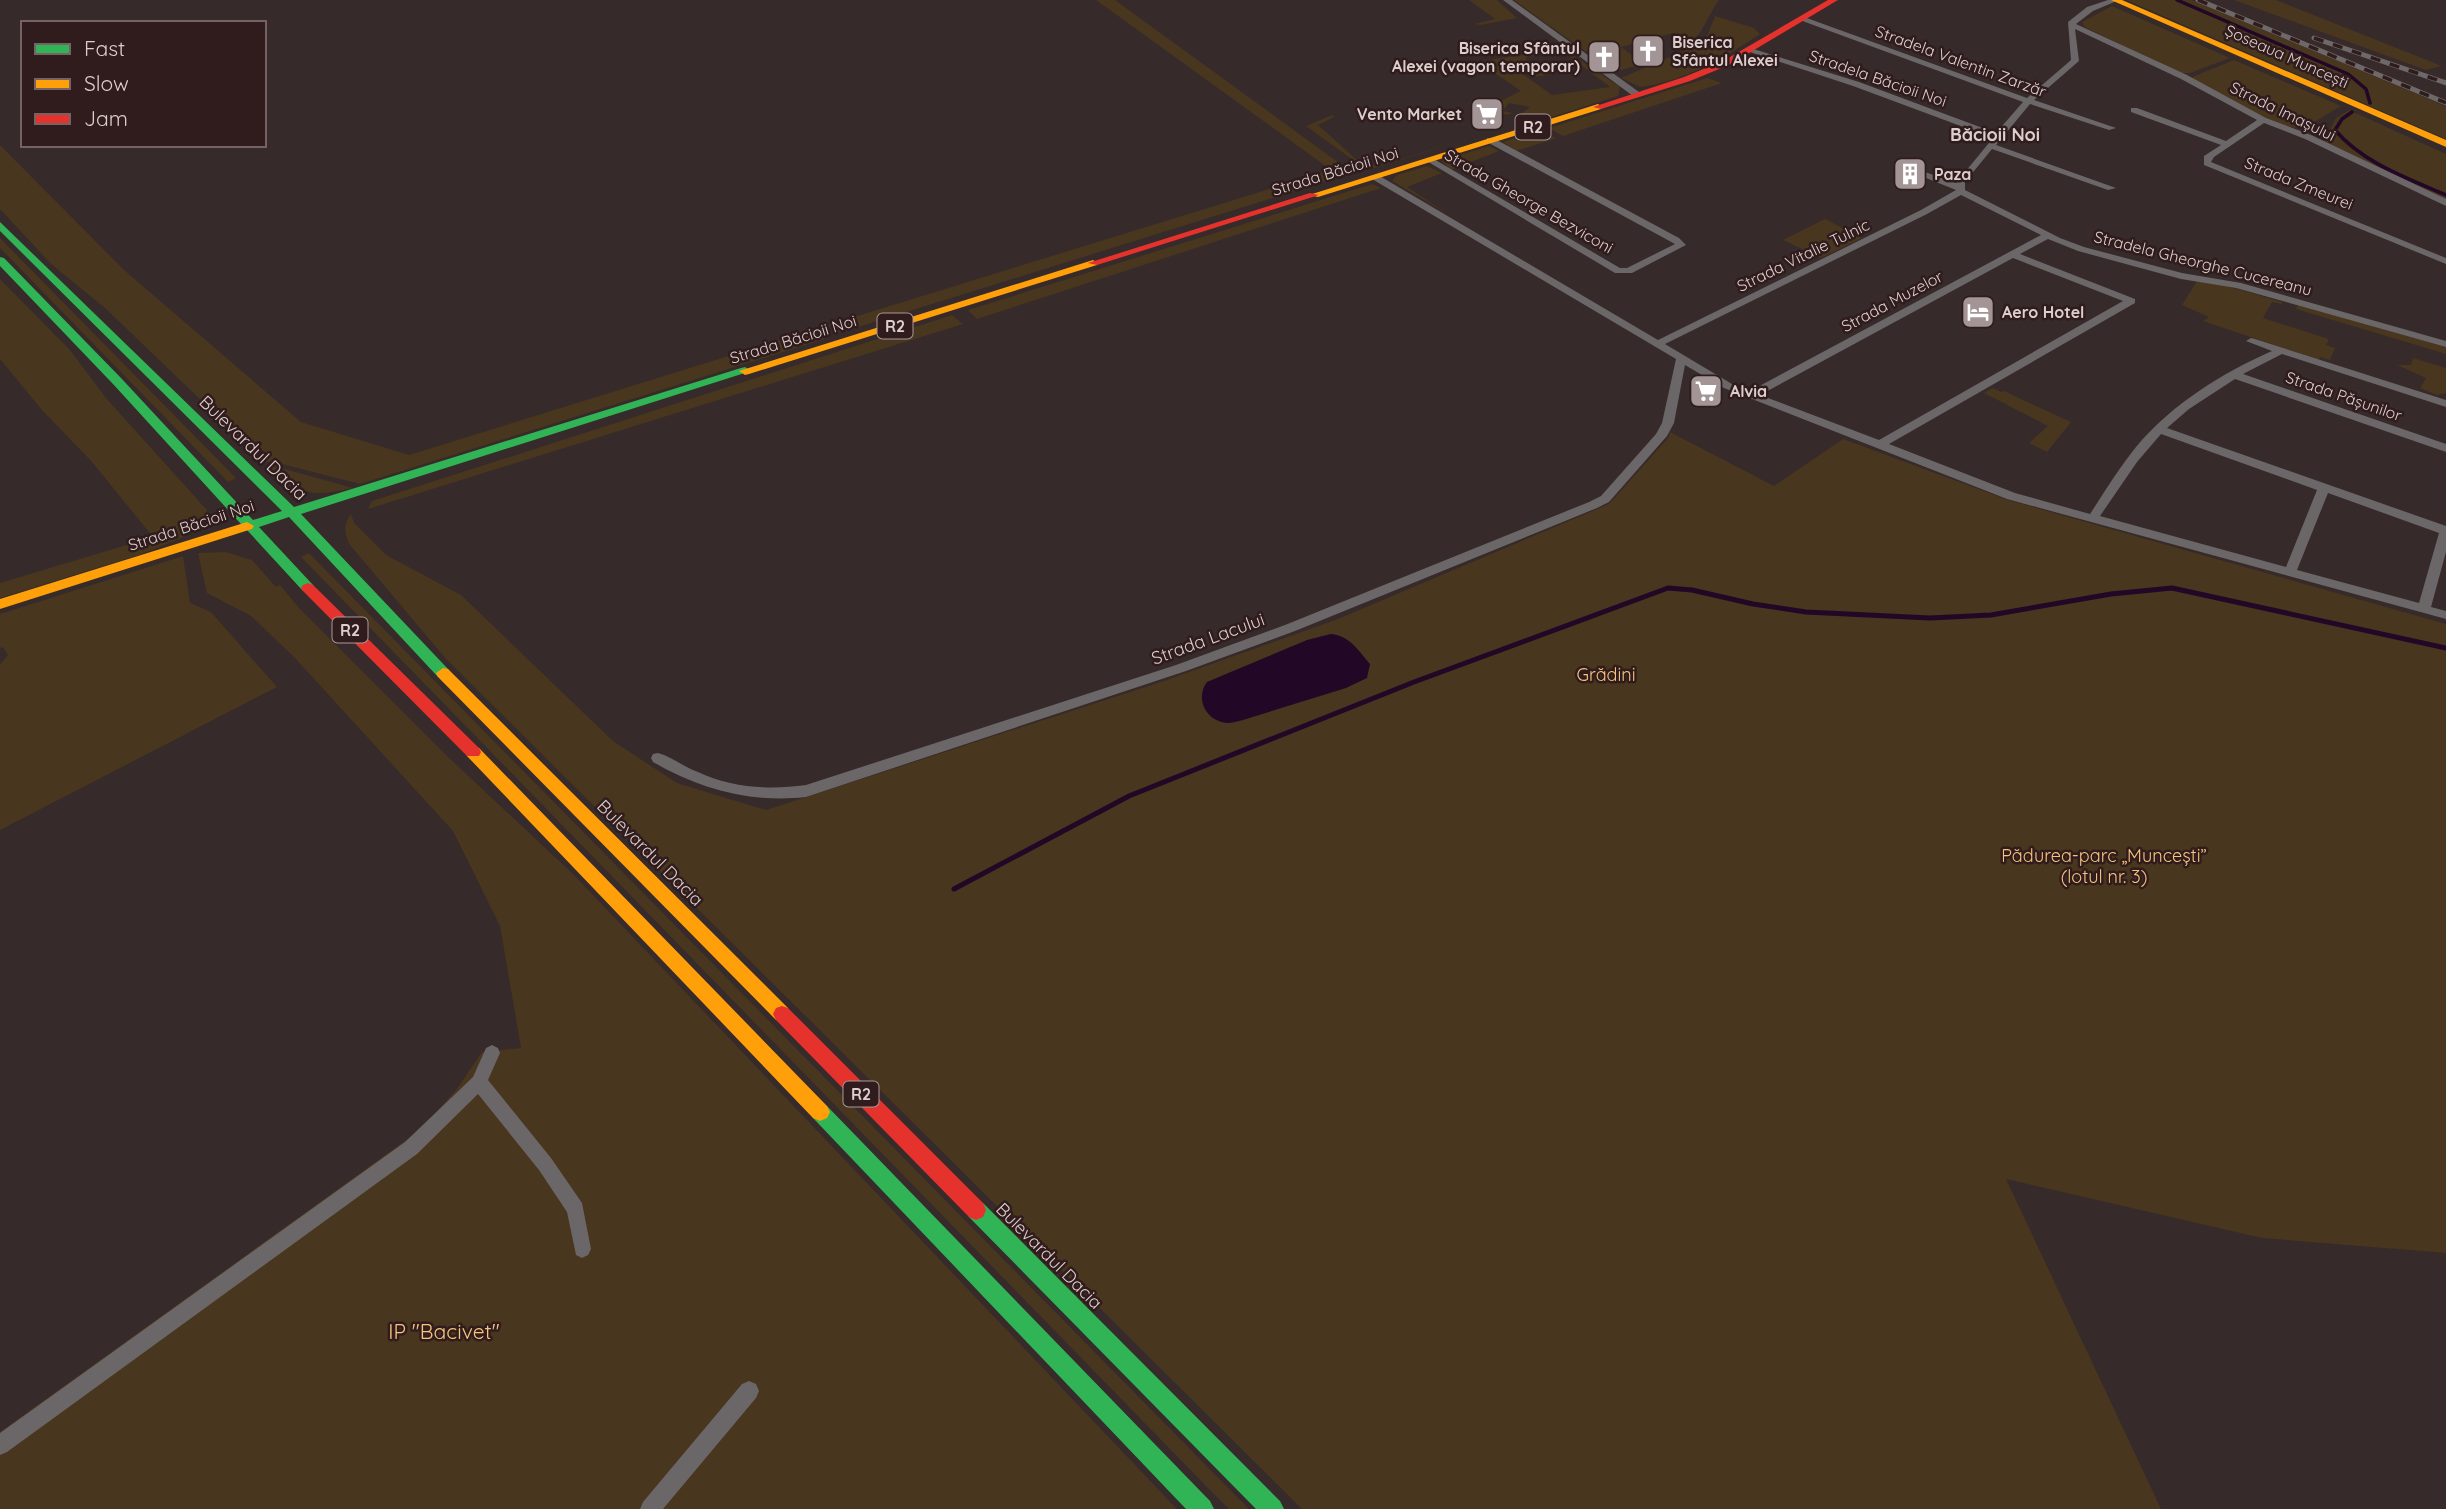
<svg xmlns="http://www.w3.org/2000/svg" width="2446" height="1509" font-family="Quicksand,sans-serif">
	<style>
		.green { fill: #48361e }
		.water { fill: #220727 }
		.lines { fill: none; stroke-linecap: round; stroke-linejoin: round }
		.stream-far1 { stroke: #220727; stroke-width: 3.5 }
		.stream { stroke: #220727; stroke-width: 5 }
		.street { fill: #6b6667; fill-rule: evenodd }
		.fast { fill: #30b455; fill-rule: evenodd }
		.slow { fill: #ff9f0a; fill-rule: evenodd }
		.jam { fill: #e5322d; fill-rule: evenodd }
		.rail-casing { stroke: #6e6869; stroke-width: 5 }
		.rail { stroke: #301c1c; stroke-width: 3.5; stroke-dasharray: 10; stroke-linecap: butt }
		.labels { text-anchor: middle; stroke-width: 5; stroke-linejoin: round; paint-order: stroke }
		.far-poi-label { font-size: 16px; font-weight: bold; fill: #ddcece; stroke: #301c1c; text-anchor: start }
		.far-street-label { font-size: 16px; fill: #ddcece; stroke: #301c1c }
		.shield { fill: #301c1c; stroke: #a99999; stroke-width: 2 }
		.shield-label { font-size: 16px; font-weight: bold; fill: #ddcece }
		.far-quarter-label { font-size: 18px; font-weight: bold; fill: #ddcece; stroke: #301c1c }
		.street-label { font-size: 18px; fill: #ddcece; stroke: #301c1c }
		.park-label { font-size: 18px; fill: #f5c47d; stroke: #301c1c }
		.near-park-label { font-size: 21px; fill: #f5c47d; stroke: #301c1c }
	</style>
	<rect width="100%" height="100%" fill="#362a2a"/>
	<path class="green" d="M 1096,0 L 1115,0 L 1353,173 L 839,333 L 828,325 L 1331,170 Z
		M 1469,0 L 1497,0 L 1517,18 L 1481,25 L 1474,24 L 1495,19 Z
		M 1514,0 L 1719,0 C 1709,13 1704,32 1692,41 L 1673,33 L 1621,47 L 1643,64 L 1621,70 L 1610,69 Z
		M 2126,0 L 2192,0 L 2436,102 L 2446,107 L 2446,139 Z
		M 2234,0 L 2276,0 L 2442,66 L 2426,70 Z
		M 2112,6 L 2230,58 L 2190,73 L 2179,73 L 2085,27 L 2082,22 Z
		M 1715,16 L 1754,28 L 1760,34 C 1725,58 1683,82 1640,87 L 1621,78 L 1698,45 L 1707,36 Z
		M 1564,48 L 1525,58 L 1548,75 L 1532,77 L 1510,61 L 1506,62 L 1552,95 L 1610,87 L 1570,57 L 1574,56 L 1620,87 L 1618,96 L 1542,120 L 1519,116 L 1530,107 L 1509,103 L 1503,111 L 1513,113 C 1504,117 1493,113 1486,108 L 1521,91 L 1480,63 L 1409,73 Z
		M 2234,60 L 2341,106 L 2304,128 C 2271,130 2222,95 2193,79 L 2192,77 Z
		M 1707,78 L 1722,83 L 1563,136 L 1549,128 Z
		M 2349,110 L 2446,154 L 2446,200 L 2323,142 L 2336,118 Z
		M 1332,115 L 1334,117 L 1318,125 L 1356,159 L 1378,166 L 1478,135 L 1375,168 L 1360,165 L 1306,126 Z
		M 1540,130 L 1556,138 L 1516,151 L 1503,142 Z
		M 0,145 L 124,270 L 301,422 L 409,455 L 812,330 L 825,339 L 360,484 L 270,461 L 266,463 L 260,456 L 266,453 L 260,448 L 254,451 L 105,308 L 51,264 L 0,209 Z
		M 1489,146 L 1499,151 L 1451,170 L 1441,161 Z
		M 1427,166 L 1442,173 L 1407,187 L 1450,215 L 1392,181 L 1397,175 Z
		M 1372,184 L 1381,188 L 977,319 L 968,310 Z
		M 1825,219 L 1862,238 L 1821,258 L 1783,240 Z
		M 0,238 L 236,478 L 228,482 L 0,248 Z
		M 0,279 L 70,350 L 106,398 L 207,510 L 206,518 L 197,529 L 181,538 L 142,554 L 0,598 L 0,583 L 153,537 L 92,462 L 42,410 L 0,359 Z
		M 2197,281 L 2220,284 L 2282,302 L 2282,304 L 2272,302 L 2263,318 L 2329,339 L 2326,345 L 2335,348 L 2330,360 L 2320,357 L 2319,360 L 2203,321 L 2209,317 L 2182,305 Z
		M 2298,305 L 2446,347 L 2446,354 L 2296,309 Z
		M 952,315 L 963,324 L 368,509 L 372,501 Z
		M 2413,358 L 2446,368 L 2446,393 L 2437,395 L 2420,388 L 2426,378 L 2397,365 L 2411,365 Z
		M 1993,388 L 2001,392 L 2004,391 L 2071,422 L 2047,452 L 2029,443 L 2048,426 L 1984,393 Z
		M 1670,432 L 1774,486 L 1843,439 L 2008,500 L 2446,624 L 2446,1253 L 2262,1238 L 2006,1179 L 2161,1509 L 1302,1509 L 446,659 L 350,545 C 344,534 343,524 351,514 L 354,523 L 386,555 L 461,595 L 613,741 L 677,783 L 766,810 L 1164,681 L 1338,619 L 1609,504 L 1669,437 Z
		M 274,466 L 353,488 C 314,497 299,496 269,467 Z
		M 226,552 L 252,560 L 276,587 L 280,585 L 299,608 L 446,755 L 572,873 L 1177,1509 L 0,1509 L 0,1432 L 420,1130 L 456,1090 L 482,1052 L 521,1048 L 500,926 L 453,831 L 295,658 L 251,616 L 207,593 L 198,553 Z
		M 309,553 L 1249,1509 L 1229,1509 L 1205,1485 L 301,557 Z
		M 183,556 L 190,603 L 211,612 L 277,687 L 0,830 L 0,665 L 8,655 L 3,647 L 0,648 L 0,614 Z"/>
	<path class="water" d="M 1331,634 C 1350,636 1358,650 1370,664 L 1367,678 L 1346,688 L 1243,720 C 1238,721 1232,723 1227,723 C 1205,721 1195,698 1207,682 L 1307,640 Z"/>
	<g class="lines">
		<path class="stream-far1" d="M 2177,0 L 2348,74 L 2366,89 L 2370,103
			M 2352,112 L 2342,119 L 2335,130 C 2363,163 2407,178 2446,195"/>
		<path class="stream" d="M 954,889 L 1129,796 L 1414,682 L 1668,588 L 1692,590 L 1753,604 L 1806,612 L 1930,618 L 1991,615 L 2111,594 L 2172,588 L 2446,648"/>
		<path class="street" d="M 1503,0 L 1512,0 L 1639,92 L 1639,96 L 1633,96 Z
			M 2108,0 L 2119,0 L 2093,11 L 2076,24 L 2187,75 L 2266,118 L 2311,135 L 2446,199 L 2446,206 L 2305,139 L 2264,123 L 2214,157 L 2211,162 L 2446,258 L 2446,264 L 2204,165 L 2204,156 L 2221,145 L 2131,112 L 2131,108 L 2137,108 L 2226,141 L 2257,120 L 2181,79 L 2075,29 L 2079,61 L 2034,100 L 2116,128 L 2109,130 L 2030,104 L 1996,145 L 2116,188 L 2108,190 L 1992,149 L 1965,182 L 1965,190 L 2060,238 L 2084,247 L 2182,273 L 2241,283 L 2446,341 L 2446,347 L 2236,288 L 2181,279 L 2078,251 L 2048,239 L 2020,254 L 2135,299 L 2135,303 L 1889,444 L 2015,493 L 2090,514 C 2105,491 2119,468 2136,447 C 2172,404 2222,373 2272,351 L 2246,341 L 2251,338 L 2255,339 L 2446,400 L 2446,407 L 2282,354 L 2243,374 L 2446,444 L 2446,452 L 2235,379 L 2189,409 L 2167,428 L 2446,526 L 2446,552 L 2431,607 L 2446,611 L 2446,619 L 2007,499 L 1724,388 L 1685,365 L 1674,423 L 1667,436 L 1609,502 L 1597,508 L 1295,631 L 1186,671 L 806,797 C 750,803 702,790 653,762 L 651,758 L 653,754 L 658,753 C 672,757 684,767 698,772 C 732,788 769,790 806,785 L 1176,665 L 1285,625 L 1589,502 L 1601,496 L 1656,434 L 1662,423 L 1676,359 L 1372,179 L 1372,175 L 1378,175 L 1658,340 L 1921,210 L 1956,190 L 1901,168 L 1908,166 L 1956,183 L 1993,138 L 1853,86 L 1747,51 L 1747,47 L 1859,82 L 1996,133 L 2023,102 L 1797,19 L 1804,17 L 2027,98 L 2071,60 L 2068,22 L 2087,7 ZM 1961,195 L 2041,235 L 1750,391 L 1732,384 L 1665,344 L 1927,214 ZM 2013,258 L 2123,301 L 1879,440 L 1760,395 ZM 2161,434 L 2317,490 L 2286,567 L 2100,516 L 2137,462 ZM 2328,493 L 2439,533 L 2419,603 L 2297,570 Z
			M 1487,138 L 1493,138 L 1679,238 L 1686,245 L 1632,273 L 1615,273 L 1425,160 L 1432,158 L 1620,268 L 1627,268 L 1675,244 L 1487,142 Z
			M 492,1045 L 498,1048 L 500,1053 L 488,1080 L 551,1158 L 582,1203 L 591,1249 L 588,1255 L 582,1258 L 576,1255 L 567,1212 L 539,1170 L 478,1094 L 417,1154 L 7,1452 L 0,1455 L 0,1433 L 405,1142 L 473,1077 L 486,1048 Z
			M 749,1381 L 756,1384 L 759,1391 L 756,1398 L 663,1509 L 640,1509 L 643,1502 L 742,1384 Z"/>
		<path class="fast" d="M 0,222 L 294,507 L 741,368 L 745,367 L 751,371 L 301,514 L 448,669 L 450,673 L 448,677 L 438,677 L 289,517 L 259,527 L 313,585 L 315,588 L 313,591 L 303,591 L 247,530 L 242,529 L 241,524 L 113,384 L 0,266 L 0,257 L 4,258 L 121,378 L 253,520 L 282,511 L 0,231 Z
			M 820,1103 L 827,1106 L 1210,1501 L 1214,1509 L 1186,1509 L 813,1118 L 810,1112 L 813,1106 Z
			M 976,1200 L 983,1203 L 1280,1501 L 1284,1509 L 1256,1509 L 969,1217 L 966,1210 L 969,1203 Z"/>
		<path class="slow" d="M 2111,0 L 2122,0 L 2446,140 L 2446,147 Z
			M 1598,104 L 1603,107 L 1601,109 L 1318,197 L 1309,195 Z
			M 1093,260 L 1098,263 L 1097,265 L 749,374 L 745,375 L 739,371 Z
			M 247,522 L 254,526 L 252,529 L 0,609 L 0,599 Z
			M 443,668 L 448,669 L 788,1008 L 791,1014 L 788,1020 L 782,1022 L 776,1020 L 438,677 L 436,673 Z
			M 473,746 L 479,748 L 827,1106 L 830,1112 L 827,1118 L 820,1121 L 813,1118 L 467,756 L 465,752 L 467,748 Z"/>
		<path class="jam" d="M 1828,0 L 1838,0 L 1729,65 L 1690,81 L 1601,109 L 1593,107 L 1684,77 L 1723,61 Z
			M 1310,193 L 1319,195 L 1097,265 L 1088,263 Z
			M 308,583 L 313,585 L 479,748 L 481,752 L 479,756 L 467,756 L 303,591 L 301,588 L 303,585 Z
			M 782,1006 L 788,1008 L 983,1203 L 986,1210 L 983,1217 L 976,1220 L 969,1217 L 776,1020 L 773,1014 L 776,1008 Z"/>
		<defs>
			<path id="rail" d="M 2198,0 L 2446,103
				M 2314,38 L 2446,83"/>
		</defs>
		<use href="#rail" class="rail-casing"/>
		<use href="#rail" class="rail"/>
	</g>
	<defs>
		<symbol id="church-square" viewBox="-11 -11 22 22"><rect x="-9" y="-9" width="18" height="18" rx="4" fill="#a39595" stroke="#301c1c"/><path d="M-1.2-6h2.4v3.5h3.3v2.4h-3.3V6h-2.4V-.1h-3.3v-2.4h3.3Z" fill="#fff"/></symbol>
		<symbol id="supermarket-square" viewBox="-11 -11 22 22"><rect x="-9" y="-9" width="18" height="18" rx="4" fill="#a39595" stroke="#301c1c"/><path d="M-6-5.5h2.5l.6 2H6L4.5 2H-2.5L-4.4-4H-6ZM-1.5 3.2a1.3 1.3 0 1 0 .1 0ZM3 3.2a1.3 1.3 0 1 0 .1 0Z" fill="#fff"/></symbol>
		<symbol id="building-square" viewBox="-11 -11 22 22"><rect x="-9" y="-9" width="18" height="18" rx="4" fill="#a39595" stroke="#301c1c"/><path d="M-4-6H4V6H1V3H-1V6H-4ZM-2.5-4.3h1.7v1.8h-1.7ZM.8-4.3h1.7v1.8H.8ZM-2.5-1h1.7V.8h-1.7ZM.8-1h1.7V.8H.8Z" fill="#fff"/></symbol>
		<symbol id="hotel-square" viewBox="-11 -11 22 22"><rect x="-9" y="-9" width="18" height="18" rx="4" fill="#a39595" stroke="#301c1c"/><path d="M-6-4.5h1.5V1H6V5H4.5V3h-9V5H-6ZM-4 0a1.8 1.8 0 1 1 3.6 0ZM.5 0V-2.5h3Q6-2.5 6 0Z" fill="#fff"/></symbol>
	</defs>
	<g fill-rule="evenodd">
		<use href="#church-square" x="1629" y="32" width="38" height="38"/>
		<use href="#church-square" x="1585" y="38" width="38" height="38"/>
		<use href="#supermarket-square" x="1468" y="95" width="38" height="38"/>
		<use href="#building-square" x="1891" y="155" width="38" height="38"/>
		<use href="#hotel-square" x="1959" y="293" width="38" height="38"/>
		<use href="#supermarket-square" x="1687" y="372" width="38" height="38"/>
	</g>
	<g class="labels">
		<g class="far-poi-label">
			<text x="1672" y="48">Biserica<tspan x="1672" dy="18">Sfântul Alexei</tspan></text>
			<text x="1580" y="54" text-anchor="end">Biserica Sfântul<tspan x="1580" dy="18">Alexei (vagon temporar)</tspan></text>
			<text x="1462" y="120" text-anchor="end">Vento Market</text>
			<text x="1934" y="180">Paza</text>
			<text x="2002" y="318">Aero Hotel</text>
			<text x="1730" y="397">Alvia</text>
		</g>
		<g class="far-street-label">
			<text transform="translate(2287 56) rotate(24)" y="6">Șoseaua Muncești</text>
			<text transform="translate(1961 61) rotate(20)" y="6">Stradela Valentin Zarzăr</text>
			<text transform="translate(1878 78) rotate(19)" y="6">Stradela Băcioii Noi</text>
			<text transform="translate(2283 111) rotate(26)" y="6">Strada Imașului</text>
			<text transform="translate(1335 171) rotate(-17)" y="6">Strada Băcioii Noi</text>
			<text transform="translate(2299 183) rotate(22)" y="6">Strada Zmeurei</text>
			<text transform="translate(1529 201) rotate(30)" y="6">Strada Gheorge Bezviconi</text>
			<text transform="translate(1803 255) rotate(-26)" y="6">Strada Vitalie Tulnic</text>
			<text transform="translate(2203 263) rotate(14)" y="6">Stradela Gheorghe Cucereanu</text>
			<text transform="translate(1892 301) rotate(-28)" y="6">Strada Muzelor</text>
			<text transform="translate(793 339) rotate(-17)" y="6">Strada Băcioii Noi</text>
			<text transform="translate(2344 396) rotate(19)" y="6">Strada Pășunilor</text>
			<text transform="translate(191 525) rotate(-18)" y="6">Strada Băcioii Noi</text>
		</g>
		<g class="shield">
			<rect x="1515.5" y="114.5" width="35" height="25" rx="5"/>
			<rect x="877.5" y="313.5" width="35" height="25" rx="5"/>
			<rect x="332.5" y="617.5" width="35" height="25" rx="5"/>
			<rect x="843.5" y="1081.5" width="35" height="25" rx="5"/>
		</g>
		<g class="shield-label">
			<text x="1533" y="133">R2</text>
			<text x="895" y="332">R2</text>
			<text x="350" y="636">R2</text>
			<text x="861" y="1100">R2</text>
		</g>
		<g class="far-quarter-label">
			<text x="1995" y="141">Băcioii Noi</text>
		</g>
		<g class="street-label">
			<text transform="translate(253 448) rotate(44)" y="6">Bulevardul Dacia</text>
			<text transform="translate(1208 639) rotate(-20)" y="6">Strada Lacului</text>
			<text transform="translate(650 853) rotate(45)" y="6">Bulevardul Dacia</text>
			<text transform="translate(1049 1256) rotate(45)" y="6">Bulevardul Dacia</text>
		</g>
		<g class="park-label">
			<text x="1606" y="681">Grădini</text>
			<text x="2104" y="862">Pădurea-parc „Muncești”<tspan x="2104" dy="21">(lotul nr. 3)</tspan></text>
		</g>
		<g class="near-park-label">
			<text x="444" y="1339">IP "Bacivet"</text>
		</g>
	</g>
	<rect x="21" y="21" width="245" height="126" fill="#301c1c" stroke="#756363" stroke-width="2"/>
	<rect x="35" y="44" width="35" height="10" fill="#30b455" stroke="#756363" stroke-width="2"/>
	<text x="84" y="56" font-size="21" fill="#ddcece">Fast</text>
	<rect x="35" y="79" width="35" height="10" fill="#ff9f0a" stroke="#756363" stroke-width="2"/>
	<text x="84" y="91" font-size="21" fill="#ddcece">Slow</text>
	<rect x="35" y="114" width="35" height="10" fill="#e5322d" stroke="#756363" stroke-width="2"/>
	<text x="84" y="126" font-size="21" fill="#ddcece">Jam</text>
</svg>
